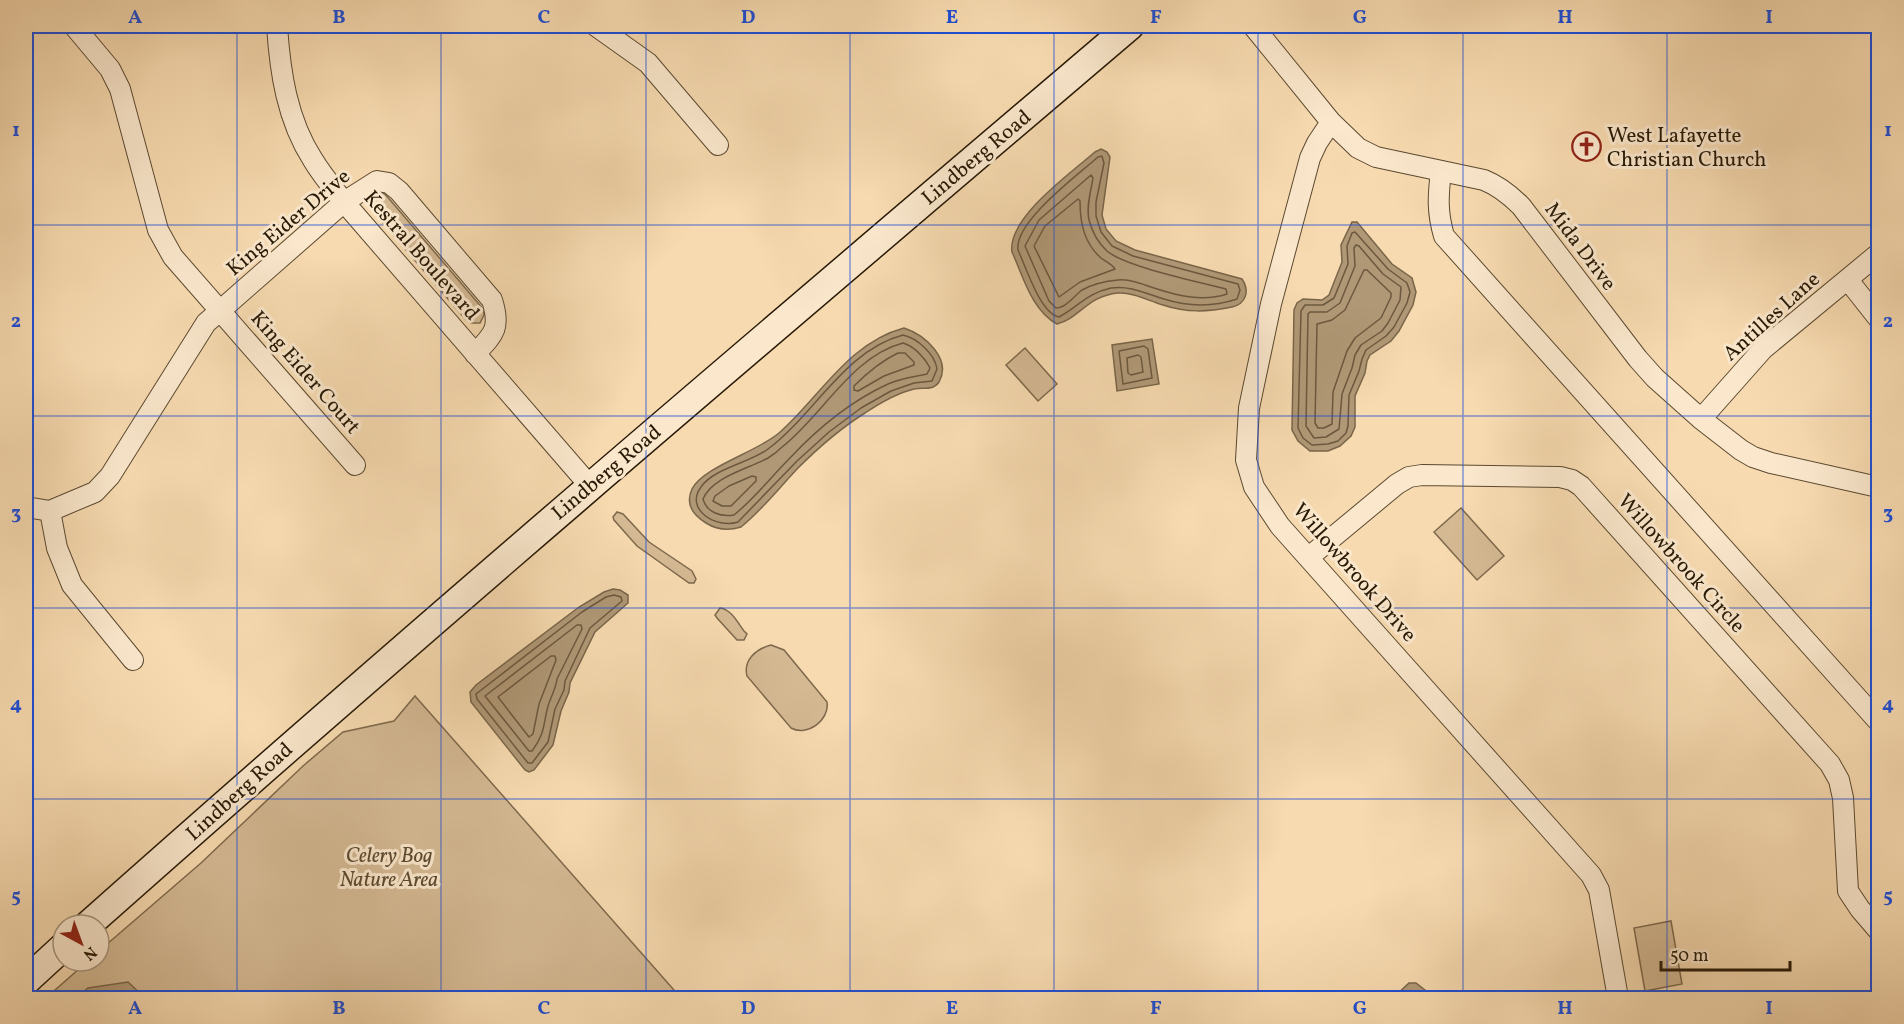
<svg xmlns="http://www.w3.org/2000/svg" width="1904" height="1024" font-family="Vollkorn,serif">
	<style>
		.green { fill: #d4b993; stroke: #7e694c; stroke-width: 1.5 }
		.water { fill: #b09876; stroke: #796549; stroke-width: 1.5 }
		.lines { fill: none; stroke-linecap: round; stroke-linejoin: round }
		.shore { stroke: #6c583e; stroke-width: 1.5 }
		.minor-casing { stroke: #5b4930; stroke-width: 22 }
		.secondary-casing { stroke: #271905; stroke-width: 30 }
		.minor { stroke: #fae7cc; stroke-width: 20 }
		.secondary { stroke: #fae7cc; stroke-width: 27 }
		.grid { fill: none; stroke: #1d4ed8; stroke-width: 1.5; stroke-opacity: 0.55 }
		.labels { text-anchor: middle; stroke-width: 6; stroke-linejoin: round; paint-order: stroke }
		.poi-label { font-size: 21px; fill: #271905; stroke: #fae7cc; text-anchor: start }
		.street-label { font-size: 21px; fill: #271905; stroke: #fae7cc }
		.park-label { font-size: 21px; font-style: italic; fill: #5b4930; stroke: #fae7cc }
		.neatline { fill: none; stroke: #1d4ed8; stroke-width: 2 }
		.grid-label { font-size: 20px; text-anchor: middle; font-weight: bold; fill: #1d4ed8 }
	</style>
	<rect width="100%" height="100%" fill="#f7dab0"/>
	<filter id="stains"><feTurbulence type="fractalNoise" baseFrequency=".00333" numOctaves="4"/><feColorMatrix values="0 0 0 0 .2 0 0 0 0 .09 0 0 0 0 .02 0 0 0 .5 -.17"/></filter>
	<radialGradient id="worn" r=".72"><stop offset=".6" stop-color="#630" stop-opacity="0"/><stop offset="1" stop-color="#630" stop-opacity=".3"/></radialGradient>
	<path class="green" d="M 380,192 L 385,194 L 484,310 L 484,315 L 480,323 L 471,323 L 466,320 L 370,208 L 370,199 L 376,193 Z
		M 1025,348 L 1057,384 L 1038,401 L 1006,365 Z
		M 1461,508 L 1504,556 L 1477,580 L 1434,532 Z
		M 617,512 L 623,514 L 649,542 L 692,571 L 696,579 L 694,583 L 689,583 L 637,546 L 614,520 L 613,517 Z
		M 720,608 C 731,609 738,623 744,631 L 747,634 L 744,640 L 737,640 L 717,618 L 715,615 Z
		M 771,645 L 784,650 L 827,702 C 830,720 807,737 791,728 L 747,676 C 743,660 756,649 771,645 Z
		M 415,696 L 681,998 L 46,998 L 88,961 L 99,961 L 99,951 L 201,863 L 303,766 L 343,732 L 394,721 Z
		M 1671,921 L 1682,984 L 1645,991 L 1634,928 Z"/>
	<path class="water" d="M 1101,149 L 1107,152 L 1110,157 L 1102,215 L 1106,229 L 1116,241 L 1135,250 L 1242,279 C 1250,291 1246,304 1232,307 C 1207,312 1187,313 1163,305 C 1149,301 1133,292 1118,293 C 1087,296 1080,318 1057,324 C 1032,311 1023,276 1012,252 C 1007,218 1072,172 1095,152 Z
		M 1352,222 L 1357,222 L 1392,264 L 1412,278 L 1416,292 L 1413,305 L 1399,331 L 1391,341 L 1370,355 L 1367,361 L 1365,373 L 1355,396 L 1355,427 L 1351,436 L 1340,446 L 1328,451 L 1310,451 L 1298,441 L 1292,430 L 1294,310 L 1297,303 L 1303,299 L 1322,300 L 1329,295 L 1342,262 L 1341,245 Z
		M 904,328 C 925,335 952,359 939,382 C 933,391 924,387 914,389 C 897,393 880,403 865,413 C 841,428 818,448 798,468 C 779,488 762,510 741,527 C 728,531 717,530 706,523 C 693,515 685,504 692,489 C 703,467 757,452 779,433 C 820,397 848,343 904,328 Z
		M 1152,339 L 1159,384 L 1117,391 L 1112,345 Z
		M 613,589 L 620,590 L 628,595 L 628,603 L 595,632 L 570,683 L 569,692 L 561,711 L 553,745 L 534,770 L 529,772 L 525,770 L 471,702 L 470,692 L 476,685 L 579,607 L 604,592 Z
		M 128,982 L 145,998 L 76,998 L 88,988 Z
		M 1409,983 L 1416,983 L 1435,998 L 1393,998 Z"/>
	<g class="lines">
		<path class="shore" d="M 1102,156 L 1104,163 L 1096,202 L 1096,216 L 1101,232 L 1112,246 L 1133,256 L 1238,284 L 1240,290 L 1237,299 C 1213,307 1189,307 1164,299 C 1147,294 1130,285 1111,288 C 1087,293 1078,307 1059,317 C 1040,313 1026,267 1018,250 C 1014,222 1078,175 1098,157 Z
			M 1091,175 L 1093,178 C 1091,191 1086,206 1089,220 C 1092,231 1098,243 1107,251 C 1126,267 1199,282 1226,289 L 1227,294 C 1203,302 1178,296 1154,288 C 1143,284 1130,279 1118,280 C 1106,281 1093,284 1082,290 C 1074,296 1066,308 1056,308 L 1049,301 L 1025,246 L 1039,220 Z
			M 1078,199 L 1080,201 C 1080,223 1084,243 1101,258 C 1106,262 1112,264 1115,269 L 1080,282 L 1059,297 L 1034,246 L 1045,226 Z
			M 1355,232 L 1388,269 L 1407,283 L 1410,292 L 1407,303 L 1394,327 L 1386,336 L 1366,350 L 1362,359 L 1359,371 L 1349,395 L 1348,426 L 1346,433 L 1338,441 L 1328,444 L 1312,445 L 1303,438 L 1298,428 L 1301,311 L 1305,305 L 1323,305 L 1334,298 L 1348,264 L 1347,246 L 1352,233 Z
			M 1356,245 L 1359,246 L 1383,274 L 1401,287 L 1400,300 L 1388,323 L 1382,331 L 1361,345 L 1355,355 L 1352,368 L 1342,394 L 1339,429 L 1326,437 L 1314,438 L 1306,426 L 1308,314 L 1310,312 L 1327,312 L 1340,303 L 1355,266 L 1354,248 Z
			M 1364,270 L 1367,270 L 1391,293 L 1391,297 L 1381,318 L 1355,338 L 1347,351 L 1333,392 L 1332,424 L 1324,428 L 1318,428 L 1315,423 L 1317,324 L 1332,320 L 1345,310 Z
			M 903,335 C 917,338 935,354 937,369 L 932,381 L 914,383 L 891,391 L 861,408 L 829,432 L 797,461 L 738,522 C 717,529 684,510 701,487 C 714,468 750,463 768,449 C 814,415 845,350 903,335 Z
			M 903,343 C 914,346 925,358 930,368 L 927,374 C 914,377 901,378 888,384 C 851,401 816,430 789,459 C 771,477 754,499 734,515 C 721,517 707,513 703,499 C 712,477 748,469 768,458 C 773,455 778,451 782,447 C 822,416 852,356 903,343 Z
			M 1144,346 L 1148,349 L 1152,378 L 1123,384 L 1119,351 Z
			M 898,353 L 905,353 L 914,362 L 914,365 L 884,376 L 858,391 L 854,390 L 854,386 C 867,373 881,361 898,353 Z
			M 1138,355 L 1141,357 L 1143,372 L 1131,375 L 1128,373 L 1127,358 Z
			M 752,476 L 756,477 L 756,481 L 731,506 L 722,506 L 713,501 L 715,496 L 729,486 Z
			M 614,595 L 621,597 L 622,601 L 590,628 L 565,681 L 564,690 L 555,709 L 548,742 L 532,763 L 528,763 L 477,699 L 476,694 L 582,612 L 606,597 Z
			M 577,625 L 581,625 L 582,629 L 557,679 C 556,689 551,696 548,706 C 543,725 545,734 532,751 L 529,751 L 485,696 Z
			M 551,656 L 555,656 L 556,660 L 539,704 L 533,734 L 529,737 L 498,697 Z"/>
		<defs>
			<path id="minor" d="M 74,26 L 110,69 L 120,89 L 158,230 L 173,257 L 355,465
				M 277,26 C 280,72 287,120 313,160 C 322,175 333,188 344,202 L 590,486
				M 596,26 L 648,63 L 718,145
				M 1253,26 L 1331,122 L 1358,148 L 1376,157 L 1484,180 C 1499,186 1509,194 1521,206 L 1638,359 L 1655,378 L 1701,419 L 1741,450 L 1753,457 L 1771,463 L 1878,487
				M 1331,122 L 1317,143 L 1310,158 L 1271,304 L 1249,408 L 1246,460 L 1254,487 L 1280,526 L 1591,875 L 1599,890 L 1618,998
				M 1441,171 C 1438,196 1437,212 1444,236 L 1878,721
				M 1848,280 L 1878,318
				M 1701,419 L 1763,349 L 1878,254
				M 26,507 L 50,511 L 95,492 L 110,476 L 206,323 L 344,202 L 377,181 L 389,183 L 399,191 L 492,300 C 501,328 494,334 475,354
				M 50,511 L 57,548 L 72,585 L 133,660
				M 1309,557 L 1397,484 L 1409,477 L 1422,475 L 1560,477 L 1572,480 L 1581,486 L 1830,764 L 1839,780 L 1843,798 L 1848,891 L 1860,909 L 1878,930"/>
			<path id="secondary" d="M 88,925 C 431,620 781,323 1130,26
				M 26,981 L 63,947"/>
		</defs>
		<use href="#minor" class="minor-casing"/>
		<use href="#secondary" class="secondary-casing"/>
		<use href="#minor" class="minor"/>
		<use href="#secondary" class="secondary"/>
	</g>
	<path class="grid" d="M 237,26 L 237,998M 441,26 L 441,998M 646,26 L 646,998M 850,26 L 850,998M 1054,26 L 1054,998M 1258,26 L 1258,998M 1463,26 L 1463,998M 1667,26 L 1667,998M 26,225 L 1878,225M 26,416 L 1878,416M 26,608 L 1878,608M 26,799 L 1878,799"/>
	<defs>
		<symbol id="church-ring" viewBox="-11 -11 22 22"><circle r="9.5" fill="#fae7cc" stroke="#8f2418" stroke-width="1.5"/><path d="M-1.2-6h2.4v3.5h3.3v2.4h-3.3V6h-2.4V-.1h-3.3v-2.4h3.3Z" fill="#8f2418"/></symbol>
	</defs>
	<g fill-rule="evenodd">
		<use href="#church-ring" x="1570" y="130" width="33" height="33"/>
	</g>
	<g class="labels">
		<g class="poi-label">
			<text x="1607" y="142">West Lafayette<tspan x="1607" dy="24">Christian Church</tspan></text>
		</g>
		<g class="street-label">
			<text transform="translate(976 157) rotate(-40)" y="7">Lindberg Road</text>
			<text transform="translate(288 222) rotate(-40)" y="7">King Eider Drive</text>
			<text transform="translate(1581 246) rotate(53)" y="7">Mida Drive</text>
			<text transform="translate(422 255) rotate(49)" y="7">Kestral Boulevard</text>
			<text transform="translate(1771 316) rotate(-42)" y="7">Antilles Lane</text>
			<text transform="translate(306 372) rotate(49)" y="7">King Eider Court</text>
			<text transform="translate(606 472) rotate(-40)" y="7">Lindberg Road</text>
			<text transform="translate(1682 563) rotate(48)" y="7">Willowbrook Circle</text>
			<text transform="translate(1355 572) rotate(49)" y="7">Willowbrook Drive</text>
			<text transform="translate(239 791) rotate(-42)" y="7">Lindberg Road</text>
		</g>
		<g class="park-label">
			<text x="389" y="862">Celery Bog<tspan x="389" dy="24">Nature Area</tspan></text>
		</g>
	</g>
	<rect width="1904" height="1024" fill="none" stroke="#f7dab0" stroke-width="66"/>
	<g transform="translate(81 943) rotate(139)"><circle r="28" fill="#fae7cc" stroke="#a6957c" stroke-width="1.5"/>
	<path d="M0-4.5L10 22L0 15L-10 22Z" fill="#8f2418"/>
	<text y="-9" font-size="16" font-weight="bold" text-anchor="middle" fill="#271905">N</text>
	</g>
	<path d="M1661 961v9h129v-9" fill="none" stroke="#271905" stroke-width="3"/>
	<text x="1670" y="961" font-size="18" fill="#271905" stroke="#fae7cc" stroke-width="4.5" paint-order="stroke">50 m</text>
	<rect x="33" y="33" width="1838" height="958" class="neatline"/>
	<g class="grid-label">
		<text x="135" y="23">A</text>
		<text x="339" y="23">B</text>
		<text x="544" y="23">C</text>
		<text x="748" y="23">D</text>
		<text x="952" y="23">E</text>
		<text x="1156" y="23">F</text>
		<text x="1360" y="23">G</text>
		<text x="1565" y="23">H</text>
		<text x="1769" y="23">I</text>
		<text x="16" y="136">1</text>
		<text x="1888" y="136">1</text>
		<text x="16" y="327">2</text>
		<text x="1888" y="327">2</text>
		<text x="16" y="519">3</text>
		<text x="1888" y="519">3</text>
		<text x="16" y="710">4</text>
		<text x="1888" y="710">4</text>
		<text x="16" y="902">5</text>
		<text x="1888" y="902">5</text>
		<text x="135" y="1014">A</text>
		<text x="339" y="1014">B</text>
		<text x="544" y="1014">C</text>
		<text x="748" y="1014">D</text>
		<text x="952" y="1014">E</text>
		<text x="1156" y="1014">F</text>
		<text x="1360" y="1014">G</text>
		<text x="1565" y="1014">H</text>
		<text x="1769" y="1014">I</text>
	</g>
	<rect width="100%" height="100%" filter="url(#stains)"/>
	<rect width="100%" height="100%" fill="url(#worn)"/>
</svg>
